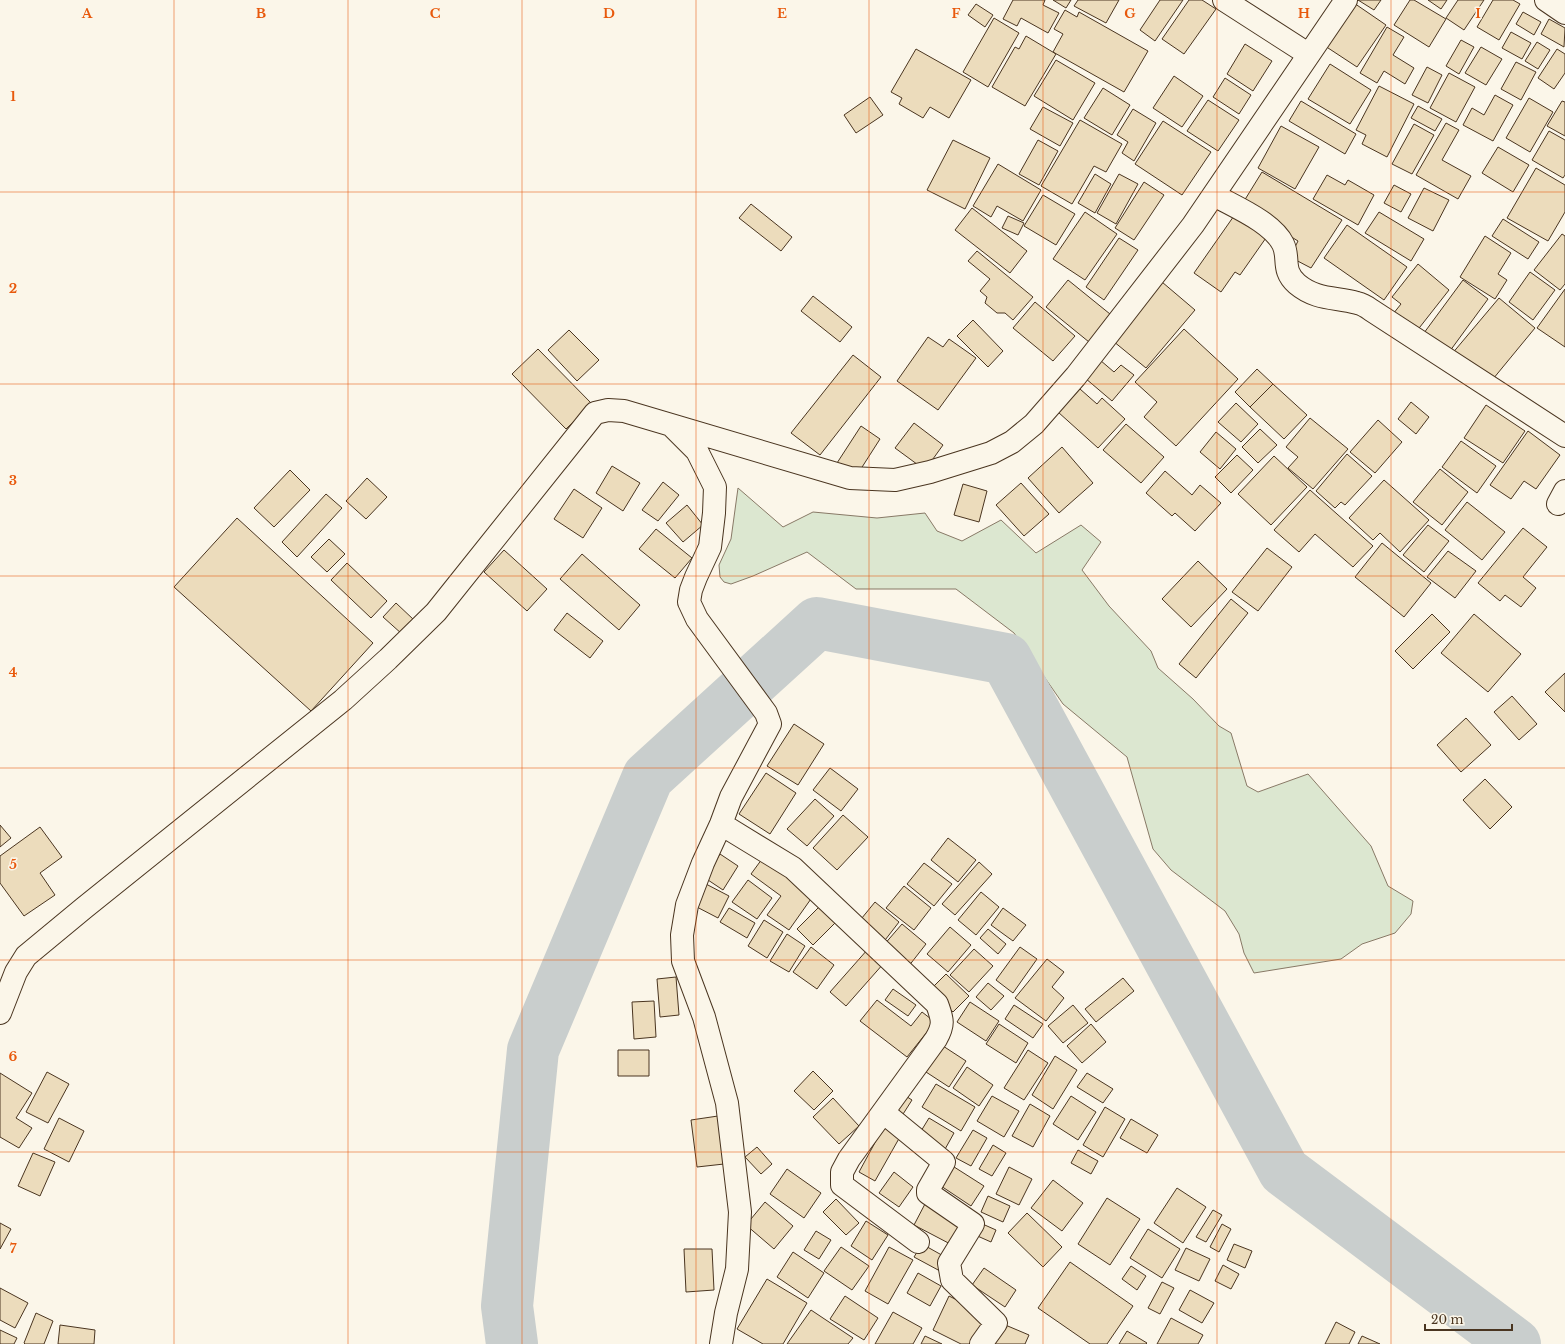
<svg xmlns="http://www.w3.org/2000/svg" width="1565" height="1344" font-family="'Libre Baskerville',serif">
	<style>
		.green { fill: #dce7d0; stroke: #887966 }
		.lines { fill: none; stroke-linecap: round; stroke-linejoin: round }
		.river { stroke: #c9cecd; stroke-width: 52 }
		.building { fill: #ecdcbc; stroke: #4a3520 }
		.minor-casing { stroke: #4a3520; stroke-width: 24 }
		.minor { stroke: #fbf6e9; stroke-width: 22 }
		.grid { fill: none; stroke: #e8590c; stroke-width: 1; stroke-opacity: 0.55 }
		.grid-label { font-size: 13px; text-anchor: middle; font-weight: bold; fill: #e8590c; stroke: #fbf6e9; stroke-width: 3; stroke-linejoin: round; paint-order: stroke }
	</style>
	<rect width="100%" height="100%" fill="#fbf6e9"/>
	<path class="green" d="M 738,488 L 783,527 L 813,512 L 877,518 L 925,513 L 937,531 L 962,541 L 1001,520 L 1036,553 L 1081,525 L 1101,542 L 1082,570 L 1109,606 L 1151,651 L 1158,668 L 1193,699 L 1219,726 L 1231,733 L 1247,786 L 1258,792 L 1308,774 L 1371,846 L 1388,886 L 1413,901 L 1411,914 L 1395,933 L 1362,944 L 1341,959 L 1254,973 L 1244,953 L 1239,934 L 1225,911 L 1171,870 L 1153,849 L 1127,757 L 1063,704 L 1014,633 L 956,589 L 856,589 L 807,552 L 753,576 L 731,584 L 724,582 L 720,577 L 719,565 L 731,539 Z"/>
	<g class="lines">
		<path class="river" d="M 512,1344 L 507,1306 L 533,1050 L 648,777 L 817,623 L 1006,659 L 1284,1171 L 1515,1344"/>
	</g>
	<path class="building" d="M 1013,0 L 1045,0 L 1043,5 L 1059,13 L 1048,33 L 1021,18 L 1017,26 L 1003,19 Z
		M 1053,0 L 1071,0 L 1066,8 Z
		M 1078,0 L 1119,0 L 1106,23 L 1074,6 Z
		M 1160,0 L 1183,0 L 1155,41 L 1140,30 Z
		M 1189,0 L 1202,0 L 1216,9 L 1184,54 L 1162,39 Z
		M 1358,0 L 1381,0 L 1374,10 Z
		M 1410,0 L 1414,0 L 1446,19 L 1429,47 L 1394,25 Z
		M 1428,0 L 1447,0 L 1441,9 Z
		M 1458,0 L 1484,0 L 1464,30 L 1446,18 Z
		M 1493,0 L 1513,0 L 1520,4 L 1499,40 L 1477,27 Z
		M 1351,1 L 1386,25 L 1357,67 L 1322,44 Z
		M 976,4 L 993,15 L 985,27 L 968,15 Z
		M 1065,10 L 1077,17 L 1079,12 L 1148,51 L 1124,92 L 1053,52 L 1063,34 L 1054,29 Z
		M 1523,12 L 1541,22 L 1534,35 L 1516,24 Z
		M 994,18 L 1019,33 L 988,87 L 963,72 Z
		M 1549,19 L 1565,28 L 1564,47 L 1541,34 Z
		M 1387,27 L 1404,37 L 1393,55 L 1414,68 L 1405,84 L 1384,71 L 1377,83 L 1360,73 Z
		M 1511,32 L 1531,43 L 1522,59 L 1502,48 Z
		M 1026,36 L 1056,54 L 1025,106 L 992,87 L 1015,47 L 1019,49 Z
		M 1461,40 L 1474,47 L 1459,74 L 1446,66 Z
		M 1537,42 L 1550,50 L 1538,69 L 1525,61 Z
		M 1245,44 L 1272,61 L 1253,91 L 1227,74 Z
		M 1481,47 L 1502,59 L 1486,85 L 1465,73 Z
		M 916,49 L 971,80 L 949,118 L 930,107 L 923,118 L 899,104 L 902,98 L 891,92 Z
		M 1557,49 L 1565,54 L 1565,73 L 1554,89 L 1538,78 Z
		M 1056,60 L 1095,83 L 1073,120 L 1034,96 Z
		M 1516,62 L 1536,72 L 1521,100 L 1501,89 Z
		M 1330,64 L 1371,90 L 1350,124 L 1308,99 Z
		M 1427,67 L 1442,75 L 1428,103 L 1412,95 Z
		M 1449,73 L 1475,87 L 1456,122 L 1430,108 Z
		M 1174,76 L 1203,96 L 1182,127 L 1153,108 Z
		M 1225,78 L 1251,95 L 1239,114 L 1213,97 Z
		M 1379,86 L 1414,104 L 1387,157 L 1362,144 L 1366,135 L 1356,130 Z
		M 1103,88 L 1130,105 L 1112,135 L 1084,118 Z
		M 1495,95 L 1513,105 L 1493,141 L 1463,125 L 1472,108 L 1484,115 Z
		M 870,97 L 883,115 L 856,133 L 844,115 Z
		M 1529,98 L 1553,112 L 1530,152 L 1506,138 Z
		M 1208,100 L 1239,120 L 1218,151 L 1187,131 Z
		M 1301,101 L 1356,134 L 1345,154 L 1289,121 Z
		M 1562,101 L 1565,102 L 1565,136 L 1547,126 Z
		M 1418,106 L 1442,119 L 1435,131 L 1411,118 Z
		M 1043,107 L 1073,123 L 1060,146 L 1030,129 Z
		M 1133,109 L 1156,123 L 1134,161 L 1122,153 L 1128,142 L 1117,135 Z
		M 1080,120 L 1122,144 L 1106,172 L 1094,166 L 1072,204 L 1041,186 Z
		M 1163,121 L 1211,152 L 1182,195 L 1135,164 Z
		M 1446,123 L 1459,130 L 1442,160 L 1471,176 L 1458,199 L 1416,175 Z
		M 1414,124 L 1434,135 L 1412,174 L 1392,164 Z
		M 1281,126 L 1319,147 L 1295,189 L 1258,168 Z
		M 1549,131 L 1565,140 L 1565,175 L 1563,178 L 1532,160 Z
		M 953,140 L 990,158 L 965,209 L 927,190 Z
		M 1038,140 L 1058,151 L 1039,185 L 1019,174 Z
		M 1498,147 L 1529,165 L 1513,192 L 1482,173 Z
		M 998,164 L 1041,190 L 1023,221 L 997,206 L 991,217 L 973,206 Z
		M 1536,168 L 1565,185 L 1565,212 L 1548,241 L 1507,218 Z
		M 1262,172 L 1342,220 L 1311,268 L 1290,257 L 1298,241 L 1241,206 Z
		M 1095,174 L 1111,184 L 1095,213 L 1078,203 Z
		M 1119,174 L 1138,184 L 1116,224 L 1097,213 Z
		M 1327,175 L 1345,185 L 1348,180 L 1374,195 L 1358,225 L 1313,199 Z
		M 1144,182 L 1164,195 L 1134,240 L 1115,228 Z
		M 1394,185 L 1411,194 L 1401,212 L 1384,203 Z
		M 1424,188 L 1449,200 L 1433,231 L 1408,218 Z
		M 1043,195 L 1075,214 L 1056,245 L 1024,226 Z
		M 751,204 L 792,237 L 781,251 L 739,218 Z
		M 972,208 L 1027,251 L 1010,273 L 955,230 Z
		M 1085,212 L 1117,234 L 1085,280 L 1053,259 Z
		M 1379,212 L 1424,239 L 1411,261 L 1365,233 Z
		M 1236,213 L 1268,235 L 1240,275 L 1235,272 L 1221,292 L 1194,273 Z
		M 1008,216 L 1024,223 L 1018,235 L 1002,228 Z
		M 1503,219 L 1539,242 L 1528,259 L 1492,236 Z
		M 1347,225 L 1407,267 L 1384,300 L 1324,258 Z
		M 1562,234 L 1565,236 L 1565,284 L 1560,290 L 1534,270 Z
		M 1485,236 L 1511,253 L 1498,274 L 1507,280 L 1495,299 L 1460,277 Z
		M 1119,238 L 1138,250 L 1104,300 L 1086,287 Z
		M 977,251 L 1033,297 L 1013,320 L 1005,313 L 997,313 L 985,303 L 987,297 L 980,291 L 990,279 L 968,261 Z
		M 1418,264 L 1449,290 L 1416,332 L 1393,314 L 1401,304 L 1392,297 Z
		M 1530,272 L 1555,290 L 1533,320 L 1509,302 Z
		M 1068,280 L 1110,314 L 1089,342 L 1046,307 Z
		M 1463,280 L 1488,299 L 1447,355 L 1421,337 Z
		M 1162,282 L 1195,310 L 1146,368 L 1113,341 Z
		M 1565,289 L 1565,347 L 1537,328 Z
		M 813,296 L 852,327 L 840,342 L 801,311 Z
		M 1499,298 L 1535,328 L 1493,379 L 1470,361 L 1466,366 L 1451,355 Z
		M 1035,302 L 1075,336 L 1053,361 L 1013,328 Z
		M 973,320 L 1003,351 L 988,367 L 957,336 Z
		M 1184,329 L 1238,379 L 1176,446 L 1144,417 L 1157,402 L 1135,382 Z
		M 569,330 L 599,360 L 577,381 L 548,350 Z
		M 928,337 L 943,347 L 949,339 L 976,358 L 938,410 L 897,381 Z
		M 538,349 L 592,404 L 566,429 L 512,374 Z
		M 853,355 L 881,377 L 820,455 L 791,433 Z
		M 1100,360 L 1114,372 L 1121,365 L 1134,375 L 1112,401 L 1085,378 Z
		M 1257,369 L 1273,384 L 1250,407 L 1235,392 Z
		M 1273,384 L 1307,415 L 1284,439 L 1250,407 Z
		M 1080,389 L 1097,404 L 1102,398 L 1125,419 L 1098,448 L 1058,412 Z
		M 1411,402 L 1429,417 L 1416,434 L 1398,419 Z
		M 1236,403 L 1258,424 L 1241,442 L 1218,422 Z
		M 1486,405 L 1525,431 L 1503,463 L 1464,438 Z
		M 1310,418 L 1348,449 L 1313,489 L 1288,468 L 1298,457 L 1286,447 Z
		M 1378,420 L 1402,442 L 1375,473 L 1350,452 Z
		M 914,423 L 943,445 L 925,470 L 895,448 Z
		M 1126,424 L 1164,457 L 1141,483 L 1103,450 Z
		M 861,426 L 880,439 L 857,475 L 837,463 Z
		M 1260,429 L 1277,445 L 1258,463 L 1242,447 Z
		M 1528,431 L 1560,455 L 1536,489 L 1524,481 L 1511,499 L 1490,485 Z
		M 1216,432 L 1236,449 L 1220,469 L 1200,452 Z
		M 1461,441 L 1496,466 L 1477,493 L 1442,467 Z
		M 1062,447 L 1093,483 L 1059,513 L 1028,478 Z
		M 1347,454 L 1372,476 L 1345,505 L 1341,502 L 1335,508 L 1316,491 Z
		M 1237,455 L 1253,470 L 1231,493 L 1215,477 Z
		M 1274,456 L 1307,487 L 1271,525 L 1238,494 Z
		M 612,466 L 640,483 L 623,511 L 596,493 Z
		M 1440,469 L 1468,492 L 1442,525 L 1413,502 Z
		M 290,470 L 310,490 L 274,527 L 254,508 Z
		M 1165,471 L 1192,495 L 1200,485 L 1221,503 L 1195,531 L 1175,513 L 1172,516 L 1146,493 Z
		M 367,478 L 387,497 L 366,519 L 346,501 Z
		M 1384,480 L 1429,520 L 1400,552 L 1380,533 L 1373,540 L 1349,518 Z
		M 663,482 L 679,495 L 658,521 L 642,510 Z
		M 1021,483 L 1049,514 L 1024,536 L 996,505 Z
		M 963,484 L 987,491 L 979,522 L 954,515 Z
		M 574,489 L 602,508 L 583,538 L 554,519 Z
		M 1310,490 L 1373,546 L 1353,567 L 1315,534 L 1299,552 L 1274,530 Z
		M 326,494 L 342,508 L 297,557 L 282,542 Z
		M 1467,502 L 1505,532 L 1482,560 L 1445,530 Z
		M 687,505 L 703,525 L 683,542 L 666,523 Z
		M 237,518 L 373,643 L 311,711 L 174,587 Z
		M 1428,525 L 1449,541 L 1424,572 L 1403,555 Z
		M 1523,528 L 1547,547 L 1523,577 L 1536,588 L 1521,607 L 1505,595 L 1500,601 L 1478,583 Z
		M 656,529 L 692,558 L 675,578 L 639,549 Z
		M 329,539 L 345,554 L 327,572 L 311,557 Z
		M 1382,543 L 1431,583 L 1404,617 L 1355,577 Z
		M 1267,548 L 1292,567 L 1258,611 L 1232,592 Z
		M 504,550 L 547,589 L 527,611 L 484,572 Z
		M 1448,551 L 1476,571 L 1455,598 L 1427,577 Z
		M 582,554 L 640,605 L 619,630 L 560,579 Z
		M 1198,561 L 1227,589 L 1191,627 L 1162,599 Z
		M 347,563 L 387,601 L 371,618 L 331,580 Z
		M 1231,599 L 1248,613 L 1196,678 L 1179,664 Z
		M 396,603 L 414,620 L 402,634 L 383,617 Z
		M 567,613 L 603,641 L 590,658 L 554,630 Z
		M 1432,614 L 1450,632 L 1413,669 L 1395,651 Z
		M 1474,614 L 1521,654 L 1488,692 L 1441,653 Z
		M 1565,673 L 1565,712 L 1545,692 Z
		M 1512,696 L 1537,724 L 1519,740 L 1494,712 Z
		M 1466,718 L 1491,745 L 1461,772 L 1437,745 Z
		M 794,724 L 824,744 L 798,785 L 767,766 Z
		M 830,768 L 858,789 L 841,811 L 813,790 Z
		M 766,773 L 796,793 L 770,834 L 739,814 Z
		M 1485,779 L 1512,807 L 1490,829 L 1463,800 Z
		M 815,799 L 834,816 L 807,846 L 787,829 Z
		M 843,815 L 868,837 L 837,870 L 813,848 Z
		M 0,825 L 11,838 L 0,847 Z
		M 40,827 L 62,857 L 40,873 L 55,895 L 24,916 L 0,883 L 0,856 Z
		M 948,838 L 976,860 L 958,882 L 931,860 Z
		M 720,854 L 738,866 L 723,890 L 705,878 Z
		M 762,859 L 813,896 L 789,930 L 767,915 L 781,896 L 751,874 Z
		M 979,862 L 992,874 L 955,915 L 942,904 Z
		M 924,863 L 952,884 L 934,906 L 907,884 Z
		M 748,880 L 772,898 L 757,919 L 732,902 Z
		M 704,883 L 729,896 L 718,918 L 693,905 Z
		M 904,886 L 931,908 L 914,930 L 886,908 Z
		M 981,892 L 999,907 L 976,935 L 958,920 Z
		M 875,902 L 899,922 L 882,944 L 857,924 Z
		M 822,904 L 838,920 L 813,945 L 797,929 Z
		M 729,908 L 755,923 L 747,938 L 720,922 Z
		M 1003,908 L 1026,925 L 1013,941 L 991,925 Z
		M 764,920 L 783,932 L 767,958 L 748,946 Z
		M 902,924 L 926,944 L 908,967 L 883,946 Z
		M 950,927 L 971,945 L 948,972 L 927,954 Z
		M 988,929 L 1006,944 L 998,954 L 980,938 Z
		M 787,934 L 805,946 L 789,972 L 770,961 Z
		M 811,947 L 834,965 L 817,989 L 793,972 Z
		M 1020,947 L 1037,959 L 1013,993 L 996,980 Z
		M 868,949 L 884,963 L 846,1006 L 830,992 Z
		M 974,949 L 993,966 L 969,992 L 950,975 Z
		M 1047,959 L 1064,972 L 1052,987 L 1064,998 L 1046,1021 L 1015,998 Z
		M 946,974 L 969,996 L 953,1012 L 930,990 Z
		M 676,977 L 679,1015 L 660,1017 L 657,979 Z
		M 1123,978 L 1134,991 L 1096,1022 L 1085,1009 Z
		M 988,983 L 1004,996 L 991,1010 L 976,997 Z
		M 893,989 L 916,1005 L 908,1016 L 885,1000 Z
		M 877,1000 L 911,1026 L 922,1012 L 935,1022 L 907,1057 L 860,1021 Z
		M 654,1001 L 656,1037 L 634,1039 L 632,1002 Z
		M 970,1002 L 999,1021 L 986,1041 L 957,1022 Z
		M 1014,1005 L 1043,1024 L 1033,1038 L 1005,1019 Z
		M 1073,1005 L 1088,1023 L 1063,1043 L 1048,1026 Z
		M 999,1024 L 1028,1043 L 1016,1063 L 986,1044 Z
		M 1091,1024 L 1106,1042 L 1082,1063 L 1067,1046 Z
		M 943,1046 L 966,1061 L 949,1087 L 926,1072 Z
		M 618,1050 L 649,1050 L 649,1076 L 618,1076 Z
		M 1028,1050 L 1048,1063 L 1024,1100 L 1004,1088 Z
		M 1055,1056 L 1077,1070 L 1053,1109 L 1032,1095 Z
		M 967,1067 L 993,1085 L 979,1106 L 953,1088 Z
		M 813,1071 L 833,1091 L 814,1110 L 794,1091 Z
		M 47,1072 L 69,1084 L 48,1123 L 26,1112 Z
		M 0,1073 L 32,1093 L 16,1118 L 32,1128 L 19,1148 L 0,1137 Z
		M 1087,1073 L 1113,1089 L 1103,1103 L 1077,1087 Z
		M 936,1084 L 975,1107 L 961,1131 L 922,1107 Z
		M 901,1093 L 912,1100 L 898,1122 L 887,1115 Z
		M 992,1096 L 1019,1111 L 1004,1137 L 977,1121 Z
		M 1071,1096 L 1096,1112 L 1078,1140 L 1053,1124 Z
		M 833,1098 L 859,1126 L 839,1144 L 813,1117 Z
		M 1030,1104 L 1050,1116 L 1033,1147 L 1012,1136 Z
		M 1105,1107 L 1125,1119 L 1103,1157 L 1083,1145 Z
		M 718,1116 L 724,1164 L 697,1167 L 691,1120 Z
		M 59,1118 L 84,1131 L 69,1162 L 44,1149 Z
		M 929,1118 L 954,1133 L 944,1151 L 918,1136 Z
		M 1131,1119 L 1158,1135 L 1147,1153 L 1120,1138 Z
		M 884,1126 L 901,1135 L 875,1181 L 859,1172 Z
		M 973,1130 L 987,1138 L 971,1166 L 956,1158 Z
		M 993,1145 L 1006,1153 L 992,1176 L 979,1169 Z
		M 757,1147 L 772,1164 L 761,1174 L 745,1157 Z
		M 1078,1150 L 1098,1161 L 1091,1174 L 1071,1163 Z
		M 33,1153 L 55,1162 L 40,1196 L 18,1186 Z
		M 951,1165 L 984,1186 L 971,1206 L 938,1184 Z
		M 1009,1167 L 1032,1179 L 1019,1205 L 996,1194 Z
		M 787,1169 L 821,1193 L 804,1218 L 770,1194 Z
		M 894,1172 L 913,1187 L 899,1207 L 879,1193 Z
		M 1053,1180 L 1083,1203 L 1062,1231 L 1031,1208 Z
		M 1177,1188 L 1206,1207 L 1183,1243 L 1154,1223 Z
		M 988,1196 L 1010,1206 L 1003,1222 L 981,1212 Z
		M 1107,1198 L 1140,1219 L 1110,1265 L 1078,1244 Z
		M 836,1199 L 859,1223 L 846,1235 L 823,1212 Z
		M 765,1202 L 793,1226 L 774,1249 L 746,1225 Z
		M 926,1202 L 968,1223 L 956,1247 L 914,1225 Z
		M 1213,1210 L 1222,1215 L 1206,1242 L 1196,1237 Z
		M 1027,1213 L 1062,1247 L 1043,1267 L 1008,1233 Z
		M 866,1221 L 888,1235 L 872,1260 L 851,1246 Z
		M 978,1222 L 996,1230 L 991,1242 L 973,1234 Z
		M 0,1223 L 11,1229 L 0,1249 Z
		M 1222,1224 L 1231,1229 L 1219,1252 L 1210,1247 Z
		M 1148,1229 L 1180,1249 L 1162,1278 L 1130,1258 Z
		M 816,1231 L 831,1240 L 819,1259 L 804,1250 Z
		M 922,1244 L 947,1258 L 940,1271 L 914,1257 Z
		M 1234,1244 L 1252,1251 L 1245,1268 L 1227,1260 Z
		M 841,1247 L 869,1266 L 852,1290 L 824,1271 Z
		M 889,1247 L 913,1260 L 888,1304 L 865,1291 Z
		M 1186,1248 L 1210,1259 L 1199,1281 L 1175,1270 Z
		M 684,1249 L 712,1249 L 714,1290 L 686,1292 Z
		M 793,1252 L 824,1273 L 808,1298 L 777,1277 Z
		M 1070,1262 L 1133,1306 L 1107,1344 L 1090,1344 L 1038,1308 Z
		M 1223,1265 L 1239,1274 L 1231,1289 L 1215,1281 Z
		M 1131,1266 L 1146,1276 L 1137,1290 L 1122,1279 Z
		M 984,1268 L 1016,1290 L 1005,1307 L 972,1285 Z
		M 918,1273 L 941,1286 L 930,1306 L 907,1293 Z
		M 767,1279 L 807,1303 L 783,1344 L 763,1344 L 737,1329 Z
		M 1162,1282 L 1174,1288 L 1160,1314 L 1148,1308 Z
		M 0,1288 L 28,1303 L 15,1328 L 0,1320 Z
		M 1190,1290 L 1214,1303 L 1202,1323 L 1179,1310 Z
		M 845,1296 L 878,1318 L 864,1340 L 830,1319 Z
		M 949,1296 L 987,1315 L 972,1344 L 961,1344 L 933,1330 Z
		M 811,1310 L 853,1338 L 848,1344 L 787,1344 Z
		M 893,1312 L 922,1328 L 913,1344 L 875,1344 Z
		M 36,1313 L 53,1321 L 44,1344 L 25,1344 L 24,1343 Z
		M 1171,1318 L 1203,1335 L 1198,1344 L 1157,1344 Z
		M 1336,1322 L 1355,1332 L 1349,1344 L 1325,1344 Z
		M 1003,1324 L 1029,1335 L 1025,1344 L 994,1344 Z
		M 60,1325 L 95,1330 L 94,1344 L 58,1344 Z
		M 0,1330 L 17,1338 L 14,1344 L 0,1344 Z
		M 1127,1331 L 1147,1343 L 1146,1344 L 1119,1344 Z
		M 925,1336 L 942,1344 L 921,1344 Z
		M 1362,1336 L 1380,1344 L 1358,1344 Z"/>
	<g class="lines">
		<defs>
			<path id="minor" d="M 1224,0 L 1308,54
				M 1546,0 L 1565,13
				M 1214,195 C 1235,207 1272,222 1283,244 C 1290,258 1281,270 1297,284 C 1316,300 1335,297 1357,303 C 1362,304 1367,307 1371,310 L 1565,436
				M 673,427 L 697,451 L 715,487 L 714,513 L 710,547 L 696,577 L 691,590 L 689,602 L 697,619 L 766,713 L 770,724 L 731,797 L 721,824 L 703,863 L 687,905 L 682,935 L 683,961 L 704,1017 L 727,1103 L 740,1212 L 737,1269 L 726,1313 L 721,1344
				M 1558,504 L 1565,491
				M 721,824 L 793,868 L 937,1004 C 943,1020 944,1025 936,1039 L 849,1159 L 842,1172 L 842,1185 L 918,1242
				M 0,1013 L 16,972 L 26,956 L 84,908 L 343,700 L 388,659 L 436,612 L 595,413 L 608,410 L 624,411 L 850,478 L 895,480 L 930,472 L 991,453 L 1012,442 L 1034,424 L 1076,376 L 1193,225 L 1346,0
				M 883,1112 L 944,1162 L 928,1190 L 928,1193 L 973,1224 L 949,1263 L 952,1280 L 996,1323 L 981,1344"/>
		</defs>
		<use href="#minor" class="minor-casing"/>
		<use href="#minor" class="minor"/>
	</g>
	<path class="grid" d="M 174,0 L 174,1344M 348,0 L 348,1344M 522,0 L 522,1344M 696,0 L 696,1344M 869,0 L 869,1344M 1043,0 L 1043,1344M 1217,0 L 1217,1344M 1391,0 L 1391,1344M 0,192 L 1565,192M 0,384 L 1565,384M 0,576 L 1565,576M 0,768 L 1565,768M 0,960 L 1565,960M 0,1152 L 1565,1152"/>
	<g class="grid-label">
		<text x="87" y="18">A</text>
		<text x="261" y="18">B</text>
		<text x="435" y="18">C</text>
		<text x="609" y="18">D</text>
		<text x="782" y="18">E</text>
		<text x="956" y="18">F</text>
		<text x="1130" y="18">G</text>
		<text x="1304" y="18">H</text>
		<text x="1478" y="18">I</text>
		<text x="13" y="101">1</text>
		<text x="13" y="293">2</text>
		<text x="13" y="485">3</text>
		<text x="13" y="677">4</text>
		<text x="13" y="869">5</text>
		<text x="13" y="1061">6</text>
		<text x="13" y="1253">7</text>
	</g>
	<path d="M1425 1324v6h87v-6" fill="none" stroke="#4a3520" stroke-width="2"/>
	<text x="1431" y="1324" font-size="12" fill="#4a3520" stroke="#fbf6e9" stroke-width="3" paint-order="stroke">20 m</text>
</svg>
